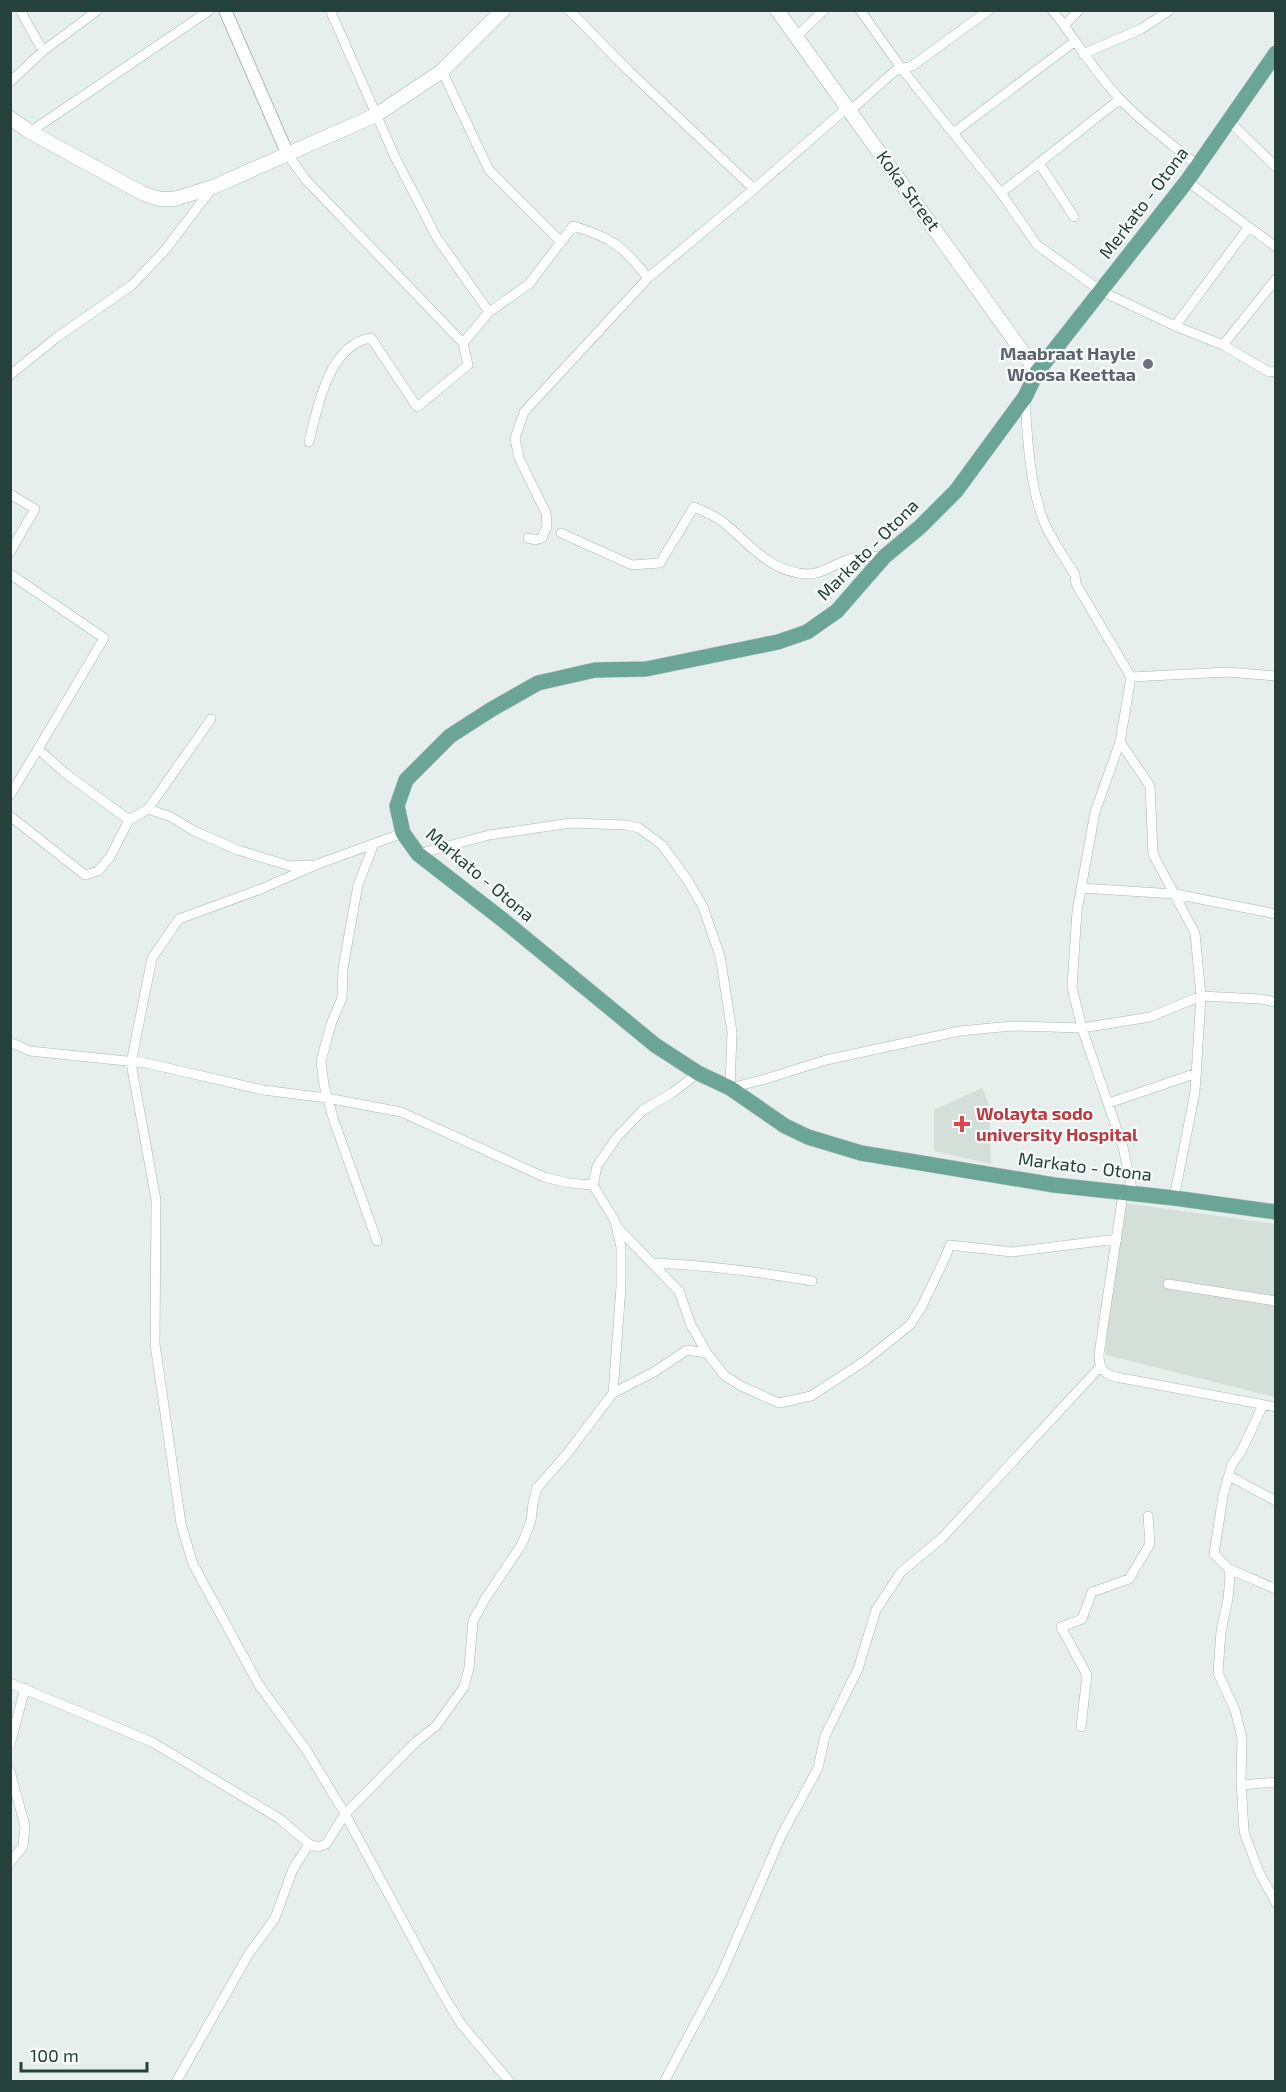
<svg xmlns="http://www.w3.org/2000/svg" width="1286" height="2092" font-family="'Exo 2',sans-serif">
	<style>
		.built { fill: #d4dfda }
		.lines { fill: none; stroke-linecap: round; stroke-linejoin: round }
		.minor-casing { stroke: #a8b8b2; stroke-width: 10 }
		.tertiary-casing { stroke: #a8b8b2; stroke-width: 14 }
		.secondary-casing { stroke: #a4bbb3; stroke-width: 15 }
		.primary-casing { stroke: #c2cac8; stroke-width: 16 }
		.minor { stroke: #fff; stroke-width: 9 }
		.tertiary { stroke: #fff; stroke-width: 12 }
		.secondary { stroke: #fff; stroke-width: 14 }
		.primary { stroke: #6aa596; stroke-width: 15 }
		.worship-dot { fill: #6b7280; stroke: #f7fbf9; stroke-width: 2 }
		.health-dot { fill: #e0444e; stroke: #f7fbf9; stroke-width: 2 }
		.labels { text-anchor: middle; stroke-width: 4.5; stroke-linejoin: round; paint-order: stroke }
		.street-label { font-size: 18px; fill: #24423a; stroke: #f7fbf9 }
		.worship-label { font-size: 18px; font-weight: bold; fill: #5b616d; stroke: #f7fbf9; text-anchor: end }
		.health-label { font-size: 18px; font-weight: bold; fill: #be3a42; stroke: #f7fbf9; text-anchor: start }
	</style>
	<rect width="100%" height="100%" fill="#e6efeb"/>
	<path class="built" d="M 982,1088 L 989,1104 L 991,1164 L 934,1151 L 934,1110 Z
		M 1124,1203 L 1275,1224 L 1275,1397 L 1106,1355 L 1107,1320 Z"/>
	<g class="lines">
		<defs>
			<path id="minor" d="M 20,10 L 43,51
				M 330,10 L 395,157 L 437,238 L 489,312
				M 569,10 L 629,71 L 754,189
				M 860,10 L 902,69 L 1001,193 L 1037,245 L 1101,291 L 1175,326 L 1223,345 L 1269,372 L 1276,371
				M 1052,10 C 1076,39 1094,72 1120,99 C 1142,123 1172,144 1197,165
				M 1065,25 L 1079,10
				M 796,37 L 824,10
				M 1083,54 L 1141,29 L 1170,10
				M 442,71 L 489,170 L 561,242 L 573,226 C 611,237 624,247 648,278
				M 10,82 L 43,51 L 98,10
				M 850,111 L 896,70 L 912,66 L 989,10
				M 1229,121 L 1276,167
				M 30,132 L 210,10
				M 953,133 L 1074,42
				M 288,155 L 306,180 L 463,343 L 468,365 L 417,407 L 371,338 C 329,344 317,408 309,442
				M 1039,163 L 1074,217
				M 1187,181 L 1276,247
				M 1001,193 L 1120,99
				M 1175,326 L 1248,228
				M 463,343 L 489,312 L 529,284 L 561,242
				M 1223,345 L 1276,279
				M 10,375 L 56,338 L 132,285 L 165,250 L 213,187
				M 1025,398 C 1027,435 1030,488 1044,522 C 1052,541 1065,558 1075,575 L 1076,584 L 1131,677 L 1120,742 L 1150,786 L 1153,854 L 1195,933 L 1201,996 L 1195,1092 L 1174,1198
				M 10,494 L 35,509 L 10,552
				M 561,533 L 632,565 L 660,563 L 694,507 C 704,511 715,516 723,522 C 750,544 770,573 808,574 C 823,574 834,564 847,560 C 859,555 872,556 884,557
				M 528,538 L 535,540 L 542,538 L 547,526 L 546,513 L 519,458 L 515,438 L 524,412 L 648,278 L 754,189 L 848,107
				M 10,574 L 104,638 L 38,749 L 65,773 L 129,820
				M 1131,677 L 1228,672 L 1276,676
				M 10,795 L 38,749
				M 148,809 L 171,817 L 194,831 L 238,850 L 290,866 L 310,865
				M 10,816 L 85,875 L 98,871 L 110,857 L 129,820 L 148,809 L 211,719
				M 403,833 L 318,864 L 261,889 L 179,919 L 152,958 L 131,1063 L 156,1200 L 155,1344 L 181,1524 L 193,1564 L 259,1685 L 307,1751 L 345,1814 L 440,1989 L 461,2024 L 510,2082
				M 373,846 L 358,885 L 343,968 L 342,998 L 331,1024 L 321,1061 L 324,1085 L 334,1121 L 377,1241
				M 418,854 L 489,835 L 571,823 L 626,825 L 639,828 L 662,845 L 688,881 L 703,907 L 720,956 L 732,1032 L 730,1088 L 762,1080 L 826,1060 L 960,1031 L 1012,1026 L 1082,1028 L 1072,987 L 1077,911 L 1095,812 L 1120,742
				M 1081,888 L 1175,894 L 1276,914
				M 10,1042 L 30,1051 L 146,1063 L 263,1090 L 327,1098 L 401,1112 L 544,1177 L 569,1183 L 593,1185
				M 1109,1103 L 1197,1073
				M 1123,1194 L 1099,1354 C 1099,1368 1103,1374 1116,1377 L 1276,1407
				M 1133,1194 L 1123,1147 L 1082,1028 L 1150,1017 L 1201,996 L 1260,999 L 1276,1002
				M 616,1226 L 679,1291 L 691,1325 L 707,1353
				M 653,1263 C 707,1265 759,1272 812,1281
				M 1168,1284 L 1276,1301
				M 613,1393 L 654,1372 L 687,1350 L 707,1353 L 724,1375 L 741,1386 L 779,1403 L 811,1396 L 866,1360 L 910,1325 L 922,1306 L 945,1258 L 950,1245 L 1012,1252 L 1117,1239
				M 1263,1405 L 1241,1452 L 1232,1464 L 1223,1496 L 1214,1554 L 1229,1569 L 1230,1577 L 1228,1599 L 1221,1631 L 1218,1673 L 1235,1710 L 1242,1738 L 1241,1779 L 1244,1832 L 1259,1872 L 1276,1903
				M 1229,1476 L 1276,1501
				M 1229,1569 L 1276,1589
				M 10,1683 L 152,1742 L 280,1819 L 309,1844 L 318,1847 L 326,1844 L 345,1814 L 417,1741 L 436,1726 L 464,1687 L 469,1668 L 473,1621 L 485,1599 L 522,1544 L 531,1521 L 533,1503 L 537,1488 L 566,1455 L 613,1393 L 621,1287 L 621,1247 L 615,1221 L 593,1185 L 597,1166 L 617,1137 L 643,1110 L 672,1093 L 698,1073
				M 1081,1727 L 1087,1675 L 1061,1627 L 1082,1619 L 1092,1592 L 1129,1579 L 1150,1544 L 1148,1516
				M 10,1745 L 25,1688
				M 10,1771 L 25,1826 L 23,1846 L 10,1863
				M 1242,1785 L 1276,1782
				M 176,2082 L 248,1955 L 275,1918 L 293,1869 L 309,1844
				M 664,2082 L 721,1975 L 781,1836 L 818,1768 L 825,1736 L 858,1669 L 876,1610 L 901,1572 L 942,1538 L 1100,1367"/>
			<path id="tertiary" d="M 225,10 L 288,155"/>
			<path id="secondary" d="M 777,10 L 1037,372
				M 10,118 L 30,132 L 144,194 L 160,199 L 174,199 L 213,187 L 376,115 L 442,71 L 503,10"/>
			<path id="primary" d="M 1276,53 L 1187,181 L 1037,372 L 1025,397 L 956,491 L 920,527 L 884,557 L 837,611 L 807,632 L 778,642 L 646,669 L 595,670 L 538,683 L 492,709 L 450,736 L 406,780 L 397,806 L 403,833 L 418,854 L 503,920 L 655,1045 L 698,1073 L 730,1088 L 785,1126 L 808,1137 L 861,1153 L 1054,1185 L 1174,1198 L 1276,1212"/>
		</defs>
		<use href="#minor" class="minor-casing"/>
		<use href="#tertiary" class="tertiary-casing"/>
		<use href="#secondary" class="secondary-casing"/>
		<use href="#primary" class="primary-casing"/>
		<use href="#minor" class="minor"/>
		<use href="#tertiary" class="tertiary"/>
		<use href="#secondary" class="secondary"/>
		<use href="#primary" class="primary"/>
	</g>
	<circle class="worship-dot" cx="1148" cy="364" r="6"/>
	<path class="health-dot" d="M959 1115h6v6h6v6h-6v6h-6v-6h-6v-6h6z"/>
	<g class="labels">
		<g class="street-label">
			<text transform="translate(908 191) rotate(54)" y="6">Koka Street</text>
			<text transform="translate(1144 203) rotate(-53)" y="6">Merkato - Otona</text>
			<text transform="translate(868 550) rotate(-45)" y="6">Markato - Otona</text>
			<text transform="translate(480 875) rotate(40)" y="6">Markato - Otona</text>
			<text transform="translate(1085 1167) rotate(7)" y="6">Markato - Otona</text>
		</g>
		<g class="worship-label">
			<text x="1136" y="360">Maabraat Hayle<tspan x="1136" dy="21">Woosa Keettaa</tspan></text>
		</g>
		<g class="health-label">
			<text x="976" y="1120">Wolayta sodo<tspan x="976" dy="21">university Hospital</tspan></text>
		</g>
	</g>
	<rect width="1286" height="2092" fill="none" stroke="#24423a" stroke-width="24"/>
	<path d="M21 2062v9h126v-9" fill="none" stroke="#24423a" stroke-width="3"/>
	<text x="30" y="2062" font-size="18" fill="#24423a" stroke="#f7fbf9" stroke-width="4.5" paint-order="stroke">100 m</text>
</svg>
